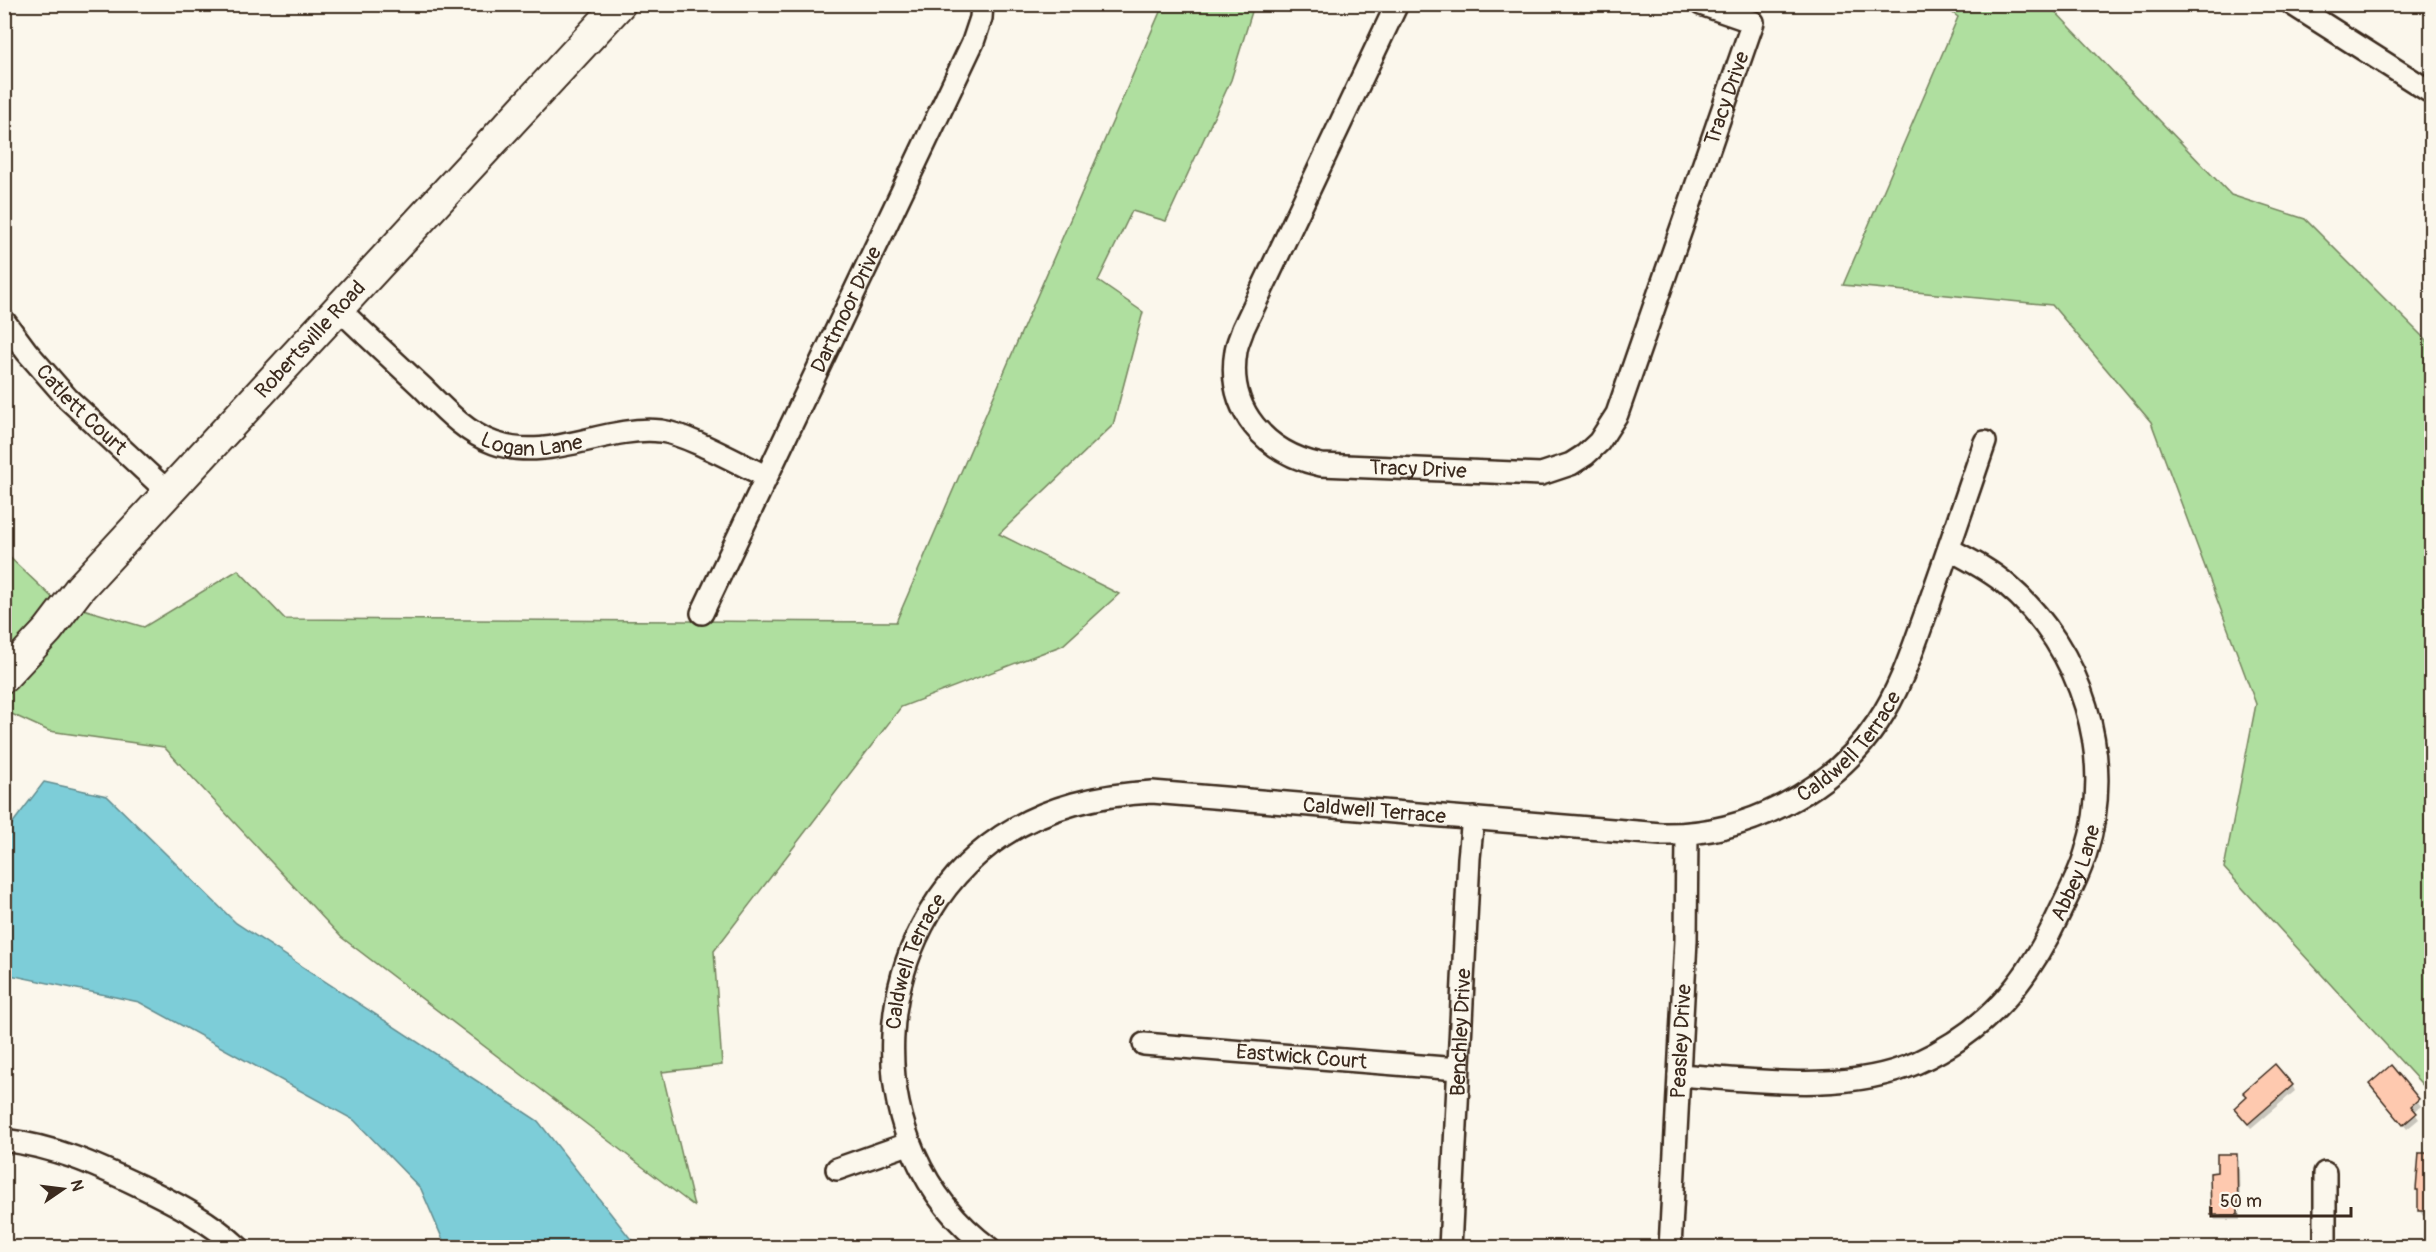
<svg xmlns="http://www.w3.org/2000/svg" width="2436" height="1252" font-family="Pangolin,sans-serif">
	<style>
		.green { fill: #afdf9f; stroke: #75845e; stroke-width: 1.5 }
		.water { fill: #7dcdd8; stroke: #638c8e; stroke-width: 1.5 }
		.shadow { fill: #0003 }
		.building { fill: #fec9af; stroke: #3b2a1e; stroke-width: 1.5 }
		.lines { fill: none; stroke-linecap: round; stroke-linejoin: round }
		.street-casing { stroke: #3b2a1e; stroke-width: 26 }
		.secondary-casing { stroke: #3b2a1e; stroke-width: 34 }
		.street { stroke: #fbf7ec; stroke-width: 21 }
		.secondary { stroke: #fbf7ec; stroke-width: 30 }
		.labels { text-anchor: middle; stroke-width: 4.5; stroke-linejoin: round; paint-order: stroke }
		.street-label { font-size: 21px; fill: #3b2a1e; stroke: #fbf7ec }
	</style>
	<rect width="100%" height="100%" fill="#fbf7ec"/>
	<filter id="ink" filterUnits="userSpaceOnUse"><feTurbulence type="fractalNoise" baseFrequency=".0167" numOctaves="2"/><feDisplacementMap in="SourceGraphic" scale="12" xChannelSelector="R" yChannelSelector="G"/><feConvolveMatrix kernelMatrix="1 2 1 2 8 2 1 2 1" color-interpolation-filters="sRGB"/></filter>
	<g filter="url(#ink)">
		<path class="green" d="M 1163,5 L 1254,5 L 1231,80 L 1166,221 L 1132,211 L 1098,281 L 1143,312 L 1113,425 L 999,534 L 1119,594 L 1063,645 L 901,707 L 714,951 L 722,1065 L 662,1072 L 694,1206 L 341,937 L 164,747 L 49,731 L 5,711 L 4,552 L 56,601 L 144,627 L 238,570 L 285,619 L 896,622 Z
			M 1942,5 L 2049,5 L 2231,195 L 2305,219 L 2431,345 L 2431,1094 L 2224,868 L 2256,704 L 2151,422 L 2052,305 L 1843,285 L 1958,17 Z"/>
		<path class="water" d="M 44,782 L 107,796 L 236,923 L 538,1121 L 637,1247 L 446,1247 L 421,1189 L 354,1120 L 139,1002 L 5,974 L 5,833 Z"/>
		<path class="shadow" d="M 2391,1068 L 2421,1106 L 2414,1112 L 2419,1119 L 2407,1129 L 2371,1085 Z
			M 2292,1085 L 2295,1091 L 2251,1128 L 2239,1114 Z
			M 2432,1155 L 2432,1216 L 2423,1216 L 2419,1210 L 2420,1193 L 2417,1190 Z
			M 2236,1156 L 2239,1161 L 2240,1220 L 2215,1220 L 2212,1215 L 2218,1174 Z
			M 2251,1246 L 2269,1246 L 2270,1248 L 2251,1248 Z"/>
		<path class="building" d="M 2275,1064 L 2293,1085 L 2248,1124 L 2234,1108 L 2247,1096 L 2243,1092 Z
			M 2391,1065 L 2419,1099 L 2411,1106 L 2417,1113 L 2403,1125 L 2369,1084 Z
			M 2419,1153 L 2432,1153 L 2432,1211 L 2418,1211 L 2418,1190 L 2416,1190 Z
			M 2217,1154 L 2237,1154 L 2238,1215 L 2211,1215 L 2210,1173 L 2217,1172 Z"/>
		<g class="lines">
			<defs>
				<g id="street">
					<path id="s1" d="M 1397,4 L 1243,329 C 1241,336 1237,343 1236,351 C 1226,410 1266,453 1321,465 L 1541,474 L 1571,464 L 1585,455 L 1599,442 L 1617,414 L 1753,22 L 1701,4"/>
					<path d="M 2292,4 L 2432,93"/>
					<path id="s2" d="M 339,309 C 366,335 394,361 422,387 C 443,408 466,433 494,443 C 549,463 605,425 661,431 C 689,435 739,464 766,476"/>
					<path id="s3" d="M 4,321 L 27,352 L 68,399 L 168,492"/>
					<path id="s4" d="M 702,613 L 973,42 L 981,18 L 982,4"/>
					<path id="s5" d="M 1144,1044 L 1458,1069"/>
					<path id="s6" d="M 1679,1075 C 1752,1080 1847,1094 1916,1063 C 1987,1031 2027,983 2059,914 C 2069,893 2080,873 2086,852 C 2116,757 2082,648 2007,585 C 1990,570 1969,560 1949,549"/>
					<path d="M 4,1140 C 56,1147 94,1164 140,1186 C 175,1203 210,1221 239,1248"/>
					<path d="M 837,1169 L 908,1144"/>
					<path id="s7" d="M 989,1248 C 854,1148 863,929 1002,836 C 1048,806 1098,795 1152,792 L 1661,834 C 1744,836 1832,792 1878,722 C 1901,688 1913,648 1927,610 C 1947,554 1966,498 1985,442"/>
					<path id="s8" d="M 1450,1248 L 1469,858 L 1473,818"/>
					<path id="s9" d="M 1670,1248 L 1686,940 L 1687,834"/>
					<path d="M 2325,1248 L 2325,1173"/>
				</g>
				<g id="secondary">
					<path id="s10" d="M 4,677 L 48,630 L 80,588 L 620,4"/>
				</g>
			</defs>
			<use href="#street" class="street-casing"/>
			<use href="#secondary" class="secondary-casing"/>
			<use href="#street" class="street"/>
			<use href="#secondary" class="secondary"/>
		</g>
	</g>
	<g class="labels">
		<g class="street-label">
			<text dy="7" stroke="none"><textPath href="#s1" startOffset="1196">Tracy Drive</textPath></text>
			<text dy="7" stroke="none"><textPath href="#s4" startOffset="336">Dartmoor Drive</textPath></text>
			<text dy="7" stroke="none"><textPath href="#s10" startOffset="456">Robertsville Road</textPath></text>
			<text dy="7" stroke="none"><textPath href="#s3" startOffset="118">Catlett Court</textPath></text>
			<text dy="7" stroke="none"><textPath href="#s2" startOffset="244">Logan Lane</textPath></text>
			<text dy="7" stroke="none"><textPath href="#s1" startOffset="638">Tracy Drive</textPath></text>
			<text dy="7" stroke="none"><textPath href="#s7" startOffset="1364">Caldwell Terrace</textPath></text>
			<text dy="7" stroke="none"><textPath href="#s7" startOffset="860">Caldwell Terrace</textPath></text>
			<text dy="7" stroke="none"><textPath href="#s6" startOffset="496">Abbey Lane</textPath></text>
			<text dy="7" stroke="none"><textPath href="#s7" startOffset="321">Caldwell Terrace</textPath></text>
			<text dy="7" stroke="none"><textPath href="#s8" startOffset="216">Benchley Drive</textPath></text>
			<text dy="7" stroke="none"><textPath href="#s9" startOffset="207">Peasley Drive</textPath></text>
			<text dy="7" stroke="none"><textPath href="#s5" startOffset="158">Eastwick Court</textPath></text>
		</g>
	</g>
	<rect width="2436" height="1252" fill="none" stroke="#fbf7ec" stroke-width="24"/>
	<rect x="12" y="12" width="2412" height="1228" fill="none" stroke="#3b2a1e" stroke-width="2" filter="url(#ink)"/>
	<g transform="translate(63 1189) rotate(76)" stroke="#fbf7ec" stroke-width="4.5" paint-order="stroke">
	<path d="M0-4.5L10 22L0 15L-10 22Z" fill="#3b2a1e"/>
	<text y="-9" font-size="16" font-weight="bold" text-anchor="middle" fill="#3b2a1e">N</text>
	</g>
	<path d="M2211 1207v9h140v-9" fill="none" stroke="#3b2a1e" stroke-width="3"/>
	<text x="2220" y="1207" font-size="18" fill="#3b2a1e" stroke="#fbf7ec" stroke-width="4.5" paint-order="stroke">50 m</text>
</svg>
